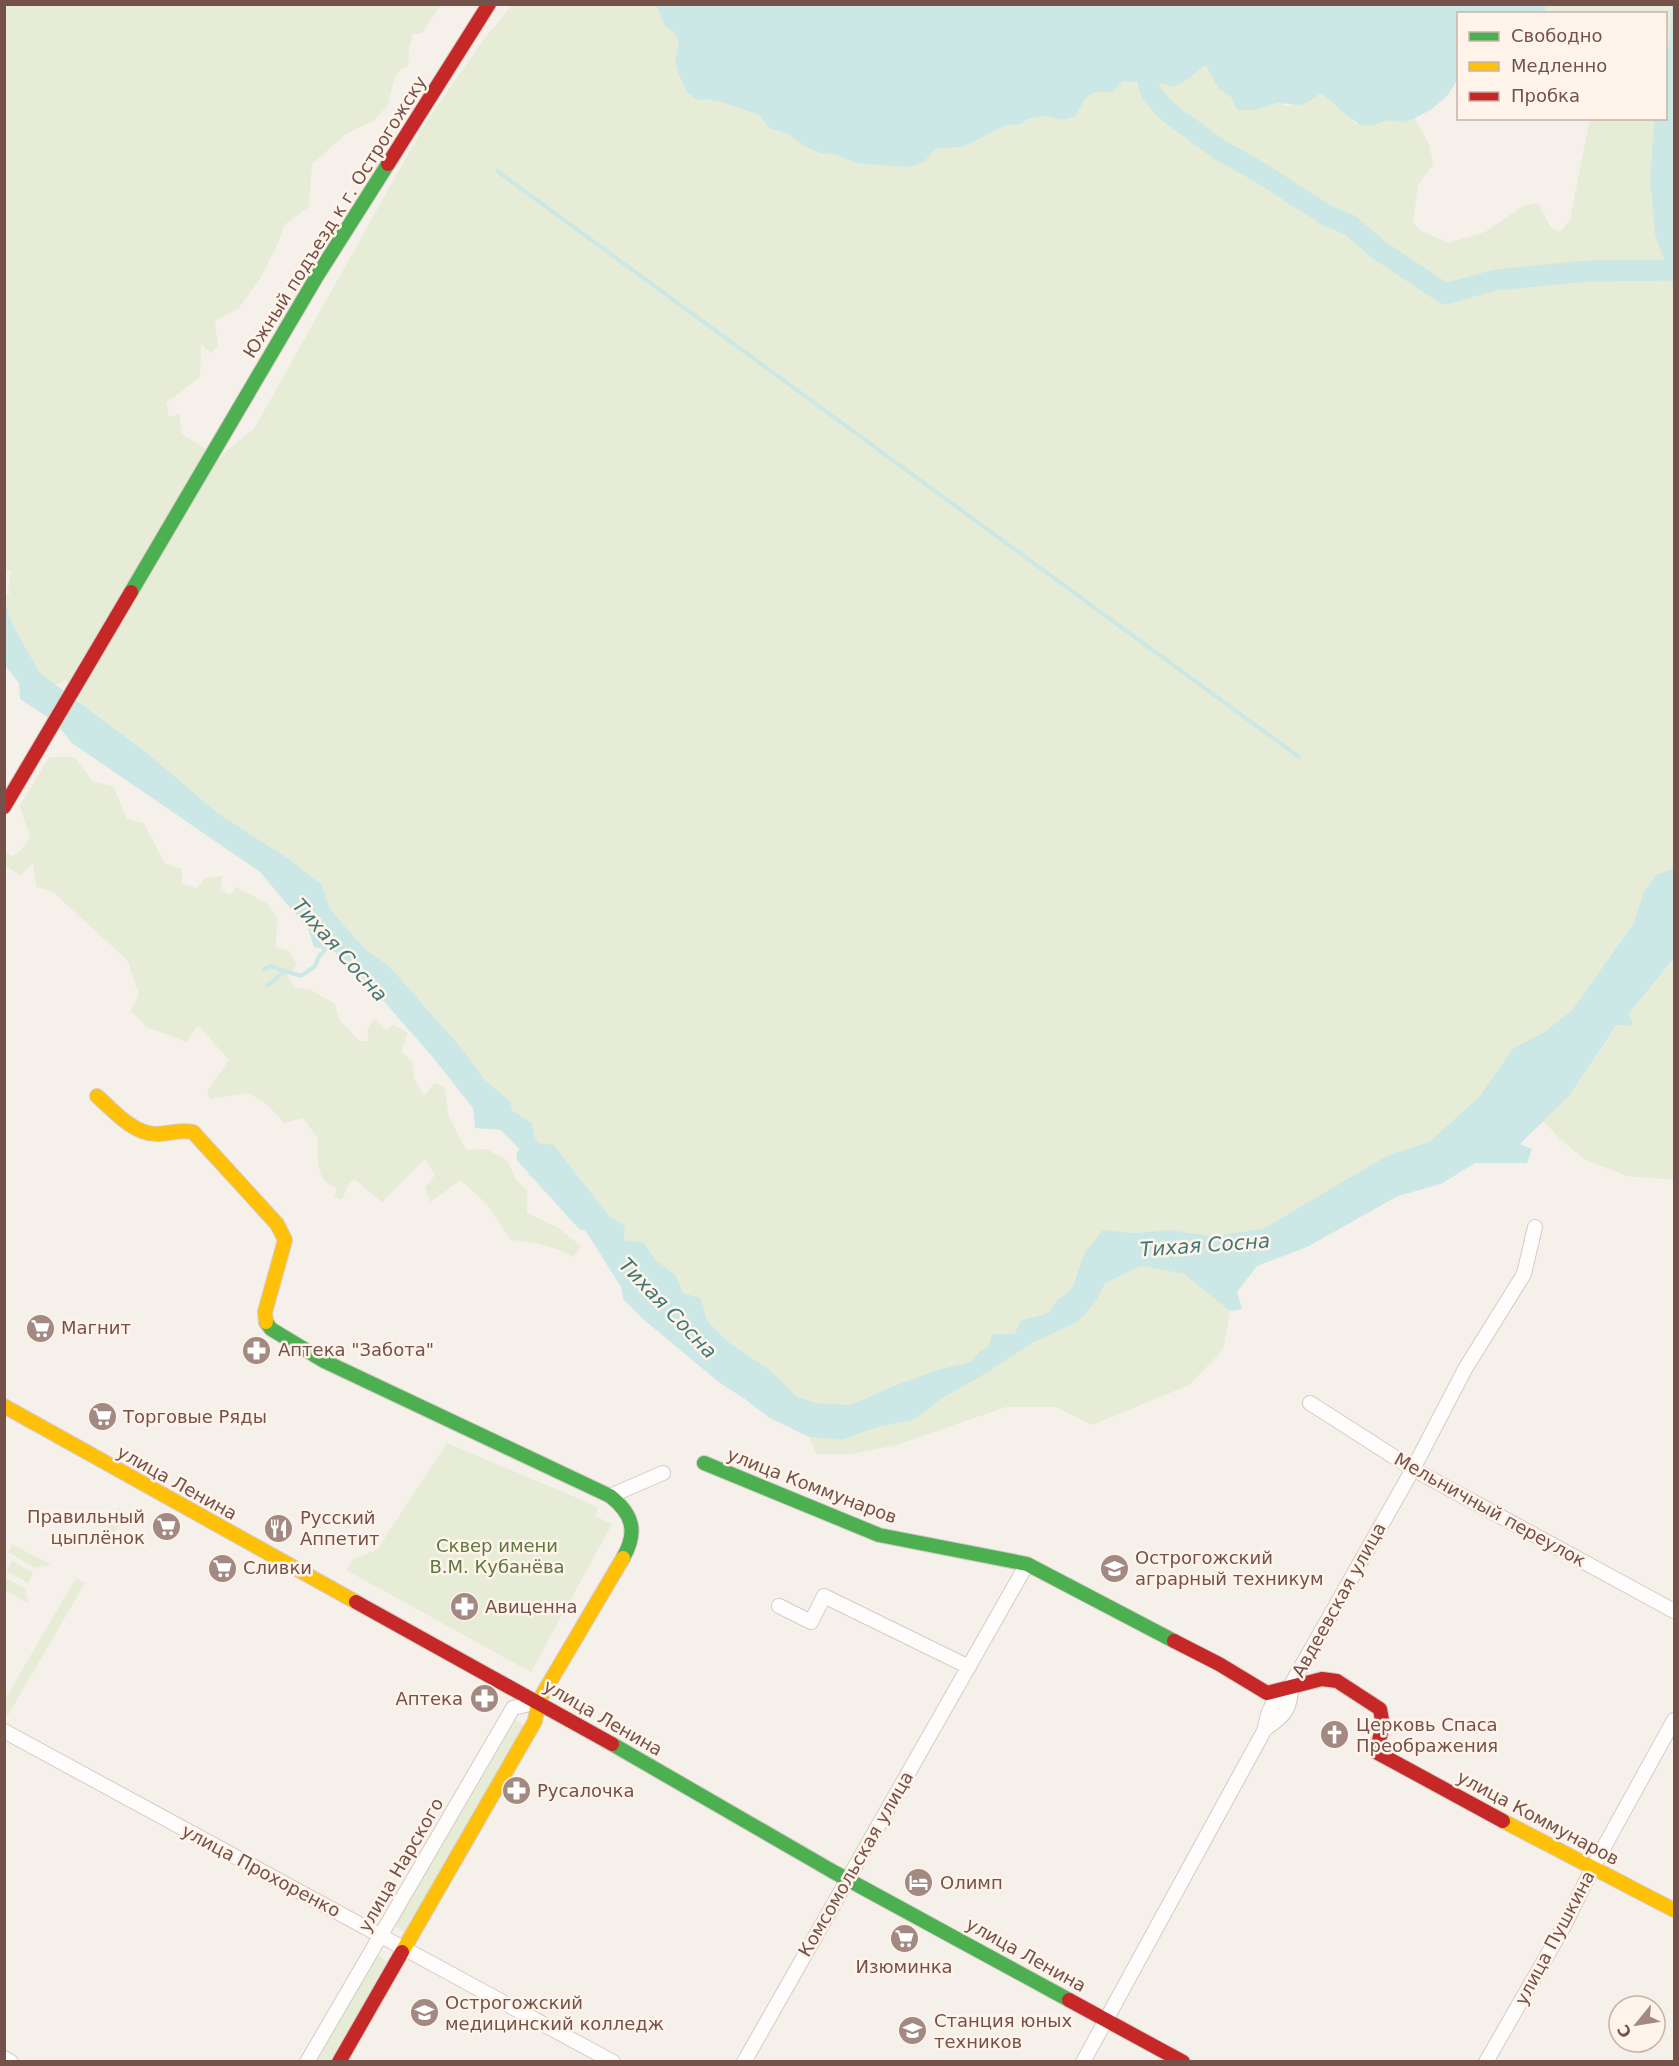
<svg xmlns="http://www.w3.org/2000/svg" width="1679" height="2066" font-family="'DejaVu Sans',sans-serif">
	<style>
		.green { fill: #e6ecd5 }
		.water { fill: #cbe8e6 }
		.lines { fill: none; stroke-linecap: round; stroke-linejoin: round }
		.stream { stroke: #cbe8e6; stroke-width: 4 }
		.river { stroke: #cbe8e6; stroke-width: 21 }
		.street-casing { stroke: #d4cbc7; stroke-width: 16 }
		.fast-casing { stroke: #d5cbc6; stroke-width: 16 }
		.slow-casing { stroke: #d5cbc6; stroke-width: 16 }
		.jam-casing { stroke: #d5cbc6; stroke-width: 16 }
		.street { stroke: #fefdfc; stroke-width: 14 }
		.fast { stroke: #4caf50; stroke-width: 14 }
		.slow { stroke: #ffc107; stroke-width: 14 }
		.jam { stroke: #c62828; stroke-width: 14 }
		.labels { text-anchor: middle; stroke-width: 5; stroke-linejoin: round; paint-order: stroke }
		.street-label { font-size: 18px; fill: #74524a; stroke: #fff3ea }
		.poi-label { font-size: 18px; fill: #74524a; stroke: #fff3ea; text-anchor: start }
		.park-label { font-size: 18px; fill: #5d7942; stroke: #fff3ea }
		.water-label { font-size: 20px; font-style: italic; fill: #3e7978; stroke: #fff3ea }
	</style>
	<rect width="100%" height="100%" fill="#f6f0ea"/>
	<path class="green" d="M 4,5 L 441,5 L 421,34 L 413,34 L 409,48 L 408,67 L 401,69 L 395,76 L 388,105 L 373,121 L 346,134 L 312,164 L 309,207 L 285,224 L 277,245 L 260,279 L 239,308 L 215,321 L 218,346 L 211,353 L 201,344 L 200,377 L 166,403 L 169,417 L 180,414 L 181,433 L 221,459 L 225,452 L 254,429 L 425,124 L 481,43 L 512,5 L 656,5 L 665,26 L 674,32 L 679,45 L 675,60 L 678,72 L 705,99 L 725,103 L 759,115 L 769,128 L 788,134 L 806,147 L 820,153 L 837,155 L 856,163 L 872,163 L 935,149 L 961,147 L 974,142 L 1003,126 L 1021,124 L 1027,119 L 1045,116 L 1062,120 L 1075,117 L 1085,99 L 1093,91 L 1113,92 L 1123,80 L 1136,84 L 1188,79 L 1207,65 L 1218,88 L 1256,110 L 1277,103 L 1289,106 L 1312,100 L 1321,93 L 1346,113 L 1356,124 L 1391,118 L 1406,123 L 1415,119 L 1429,144 L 1433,164 L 1418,185 L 1413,222 L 1421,231 L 1449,243 L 1485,232 L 1523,206 L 1538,203 L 1550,226 L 1560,232 L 1570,220 L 1590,119 L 1654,119 L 1650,180 L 1655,234 L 1674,290 L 1674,868 L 1654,875 L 1644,891 L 1634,923 L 1572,1010 L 1543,1033 L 1513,1048 L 1479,1097 L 1429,1142 L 1388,1155 L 1263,1229 L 1211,1236 L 1171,1230 L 1133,1233 L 1103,1230 L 1075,1276 L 1071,1290 L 1056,1301 L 1050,1312 L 1033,1316 L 1016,1334 L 980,1351 L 970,1362 L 937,1370 L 896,1385 L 851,1405 L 817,1403 L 797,1397 L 771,1371 L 727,1341 L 707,1320 L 701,1298 L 683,1293 L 674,1275 L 656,1260 L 643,1242 L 624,1240 L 625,1226 L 608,1215 L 554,1145 L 539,1143 L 534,1136 L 532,1123 L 512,1110 L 510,1101 L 485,1080 L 464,1051 L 390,967 L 363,947 L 330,909 L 321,884 L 289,859 L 219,814 L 147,753 L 83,705 L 65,680 L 56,685 L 40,673 L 10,620 L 5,594 L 10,594 L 8,587 L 11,571 L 4,568 L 4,535 L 6,532 L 4,531 Z
		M 1546,5 L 1672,5 L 1670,37 L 1666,59 L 1666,14 L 1545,14 Z
		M 49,757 L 74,757 L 93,782 L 113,786 L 127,819 L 144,823 L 165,864 L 182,869 L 182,884 L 197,888 L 204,879 L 223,876 L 220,890 L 230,895 L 236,887 L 268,904 L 277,917 L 276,947 L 289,951 L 297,965 L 288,976 L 294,987 L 311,990 L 335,1004 L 339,1019 L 359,1041 L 369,1041 L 367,1030 L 374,1018 L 386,1030 L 394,1025 L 408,1033 L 401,1052 L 412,1061 L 414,1078 L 424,1096 L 434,1083 L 444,1087 L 449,1117 L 466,1150 L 486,1149 L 508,1161 L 515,1179 L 527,1190 L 527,1213 L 557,1227 L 581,1246 L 574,1257 C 553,1246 534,1242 511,1240 L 487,1204 L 461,1180 L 430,1202 L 425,1188 L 435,1175 L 425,1159 L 382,1202 L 354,1179 L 348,1185 L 342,1200 L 334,1197 L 337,1188 C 315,1181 317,1157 318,1139 L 303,1118 L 284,1123 L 269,1106 L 249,1093 L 210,1099 L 207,1092 L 229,1060 L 198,1025 L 187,1042 L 147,1027 L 131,1011 L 139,995 L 128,961 L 52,891 L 36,887 L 33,863 L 20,876 L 5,865 L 5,853 L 13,856 L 21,850 L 30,837 L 20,806 Z
		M 1674,958 L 1674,1180 L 1627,1176 L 1586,1160 L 1563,1142 L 1543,1121 L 1569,1096 L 1618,1025 L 1629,1015 Z
		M 1141,1266 L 1184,1274 L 1230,1311 L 1223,1350 L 1189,1385 L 1092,1425 L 1056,1407 L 1006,1407 L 896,1445 L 852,1454 L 816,1454 L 809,1437 L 841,1440 L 878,1427 L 913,1420 L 944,1397 L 1032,1343 L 1079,1320 L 1097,1300 L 1105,1283 Z
		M 447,1443 L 598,1507 L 595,1516 L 612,1524 L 531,1672 L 346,1570 L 354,1559 L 377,1550 Z
		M 119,1508 L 126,1513 L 109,1541 L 102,1537 Z
		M 12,1544 L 51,1565 L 35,1568 L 8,1552 Z
		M 12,1561 L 33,1573 L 28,1583 L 7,1571 Z
		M 5,1577 L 25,1589 L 29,1604 L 5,1590 Z
		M 76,1578 L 85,1583 L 8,1715 L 5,1712 L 5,1699 Z
		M 515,1719 L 525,1726 L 404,1932 L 393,1925 Z
		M 375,1954 L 390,1963 L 334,2061 L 313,2062 Z"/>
	<path class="water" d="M 1546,4 L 1545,13 L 1458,14 L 1458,79 L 1447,96 L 1432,109 L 1406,123 C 1382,116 1385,125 1365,126 C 1358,127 1329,99 1321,93 L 1312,100 L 1300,105 L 1277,103 L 1256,110 L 1237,110 L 1231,97 L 1218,88 L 1206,65 L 1188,79 L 1173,87 C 1155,79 1142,85 1123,81 L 1113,92 L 1093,92 L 1085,99 L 1075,117 L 1062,120 L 1045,116 L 1027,119 L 1021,124 L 1003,126 L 974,142 L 961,147 L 935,149 L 923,163 L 907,167 L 856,163 L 837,155 L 820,153 L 806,147 L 788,134 L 769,128 L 759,115 L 725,103 L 705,99 L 697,100 L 687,92 L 678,72 L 675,60 L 679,44 L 674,32 L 665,26 L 656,5 Z
		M 1672,5 L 1674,5 L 1674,290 L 1655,234 L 1650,180 L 1654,119 L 1666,118 L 1666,59 L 1670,37 Z
		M 4,592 L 10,620 L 40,673 L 147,753 L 219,814 L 289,859 L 321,884 L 330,909 L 363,947 L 390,967 L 464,1051 L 485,1080 L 510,1101 L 512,1110 L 532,1123 L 534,1136 L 539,1143 L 554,1145 L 608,1215 L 625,1226 L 624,1240 L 643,1242 L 656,1260 L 675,1275 L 683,1293 L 701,1298 L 707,1320 L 727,1341 L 771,1371 L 797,1397 L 817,1403 L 851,1405 L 896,1385 L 937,1370 L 970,1362 L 980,1351 L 989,1346 L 992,1334 L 1015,1334 L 1020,1321 L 1050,1312 L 1056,1301 L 1071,1290 L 1085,1252 L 1103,1230 L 1133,1233 L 1171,1230 L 1211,1236 L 1263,1229 L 1388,1155 L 1429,1142 L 1479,1097 L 1513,1048 L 1543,1033 L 1572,1010 L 1634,923 L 1644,891 L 1655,875 L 1674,868 L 1674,958 L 1629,1014 L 1633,1026 L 1617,1025 L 1569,1096 L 1520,1144 L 1532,1149 L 1527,1163 L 1475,1163 L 1441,1184 L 1398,1196 L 1307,1247 L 1257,1266 L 1237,1292 L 1242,1309 L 1230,1311 L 1184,1274 L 1141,1266 L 1105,1283 L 1097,1300 L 1079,1321 L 1032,1343 L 986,1373 L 944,1397 L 913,1420 L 878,1427 L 841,1440 L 809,1437 L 768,1417 L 745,1399 L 720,1383 L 642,1318 L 623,1299 L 621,1287 L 564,1196 L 545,1176 L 529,1176 L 526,1156 L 501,1130 L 475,1128 L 473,1108 L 431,1055 L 372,988 L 335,952 L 314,947 L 308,929 L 260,872 L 72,743 L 55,722 L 20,699 L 19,683 L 5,665 Z"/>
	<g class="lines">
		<path class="stream" d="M 497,171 L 1299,757
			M 264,969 L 270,966 L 285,971
			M 267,986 L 285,971 L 301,976 L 315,966 L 319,956 L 328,947"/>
		<path class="river" d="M 1148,83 L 1151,93 L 1167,111 L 1220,150 L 1261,173 L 1326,215 L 1350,225 L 1379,250 L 1445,294 L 1495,280 L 1587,271 L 1674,270
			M 527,1156 L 585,1220"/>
		<defs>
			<path id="street" d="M 1310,1403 L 1413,1469 L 1674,1611
				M 610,1496 L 663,1473
				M 779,1606 L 811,1622 L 824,1596 L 969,1667
				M 1265,1729 C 1284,1716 1291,1710 1291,1685
				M 4,1731 L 613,2062
				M 4,2058 L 11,2062
				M 307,2062 L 513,1708 L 538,1702
				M 744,2062 L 1027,1564
				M 1083,2062 L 1265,1729 C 1267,1710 1275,1697 1291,1685 L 1413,1469 L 1465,1369 L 1524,1274 L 1535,1227
				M 1486,2062 L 1564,1926 L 1593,1867 L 1674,1720"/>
			<path id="fast" d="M 131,592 L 317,276 L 388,164
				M 266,1322 L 271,1329 L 324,1361 L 610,1496 C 633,1514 638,1532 623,1558
				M 704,1463 L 879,1535 L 1027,1564 L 1174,1641
				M 612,1744 L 832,1871 L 1069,2000"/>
			<path id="slow" d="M 97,1096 C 113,1110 133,1134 156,1134 C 169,1134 180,1129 193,1132 L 277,1224 L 285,1240 L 265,1312 L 266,1322
				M 4,1406 L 356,1602
				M 1503,1821 L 1674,1910
				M 402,1952 L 535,1721 L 538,1702 L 623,1558"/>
			<path id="jam" d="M 388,164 L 489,4
				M 4,807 L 131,592
				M 356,1602 L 612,1744
				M 1174,1641 L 1219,1664 L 1267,1693 L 1322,1679 L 1337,1681 L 1380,1709 L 1383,1725 L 1376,1752 L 1503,1821
				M 1069,2000 L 1183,2062
				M 339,2062 L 402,1952"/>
		</defs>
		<use href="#street" class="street-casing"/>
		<use href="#fast" class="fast-casing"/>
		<use href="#slow" class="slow-casing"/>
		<use href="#jam" class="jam-casing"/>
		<use href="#street" class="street"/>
		<use href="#fast" class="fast"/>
		<use href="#slow" class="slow"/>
		<use href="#jam" class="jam"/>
	</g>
	<defs>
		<symbol id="supermarket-disc" viewBox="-11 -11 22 22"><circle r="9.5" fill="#a28982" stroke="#fff3ea"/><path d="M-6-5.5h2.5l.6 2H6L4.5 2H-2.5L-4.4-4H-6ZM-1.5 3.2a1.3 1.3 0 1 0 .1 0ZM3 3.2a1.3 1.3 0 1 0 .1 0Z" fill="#fff"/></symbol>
		<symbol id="pharmacy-disc" viewBox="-11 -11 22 22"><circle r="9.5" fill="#a28982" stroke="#fff3ea"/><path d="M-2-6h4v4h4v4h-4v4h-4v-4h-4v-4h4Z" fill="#fff"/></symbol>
		<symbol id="restaurant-disc" viewBox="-11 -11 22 22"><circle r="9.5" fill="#a28982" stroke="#fff3ea"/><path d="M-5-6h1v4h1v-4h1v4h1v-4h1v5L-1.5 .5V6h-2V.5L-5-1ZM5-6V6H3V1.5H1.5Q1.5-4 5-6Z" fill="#fff"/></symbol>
		<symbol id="university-disc" viewBox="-11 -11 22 22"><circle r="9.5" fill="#a28982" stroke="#fff3ea"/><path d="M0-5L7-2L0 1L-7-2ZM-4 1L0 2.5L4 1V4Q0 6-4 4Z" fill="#fff"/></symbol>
		<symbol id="church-disc" viewBox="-11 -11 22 22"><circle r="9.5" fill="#a28982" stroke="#fff3ea"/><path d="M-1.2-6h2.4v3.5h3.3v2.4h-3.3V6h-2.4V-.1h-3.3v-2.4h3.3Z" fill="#fff"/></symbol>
		<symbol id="hotel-disc" viewBox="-11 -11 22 22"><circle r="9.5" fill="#a28982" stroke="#fff3ea"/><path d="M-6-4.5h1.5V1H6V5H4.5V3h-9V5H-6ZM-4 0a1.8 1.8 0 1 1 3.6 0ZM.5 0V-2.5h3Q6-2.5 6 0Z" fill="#fff"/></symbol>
		<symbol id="school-disc" viewBox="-11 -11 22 22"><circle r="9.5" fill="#a28982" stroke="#fff3ea"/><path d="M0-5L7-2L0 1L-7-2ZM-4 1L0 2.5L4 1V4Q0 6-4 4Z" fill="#fff"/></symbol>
	</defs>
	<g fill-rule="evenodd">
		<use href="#supermarket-disc" x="24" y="1312" width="33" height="33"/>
		<use href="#pharmacy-disc" x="240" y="1334" width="33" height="33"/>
		<use href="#supermarket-disc" x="86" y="1400" width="33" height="33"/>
		<use href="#supermarket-disc" x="150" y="1510" width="33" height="33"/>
		<use href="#restaurant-disc" x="262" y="1512" width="33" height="33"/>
		<use href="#supermarket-disc" x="206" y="1552" width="33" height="33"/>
		<use href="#university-disc" x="1098" y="1552" width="33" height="33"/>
		<use href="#pharmacy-disc" x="448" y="1590" width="33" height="33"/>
		<use href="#pharmacy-disc" x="468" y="1682" width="33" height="33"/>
		<use href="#church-disc" x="1318" y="1718" width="33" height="33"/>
		<use href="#pharmacy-disc" x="500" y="1774" width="33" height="33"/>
		<use href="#hotel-disc" x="902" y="1866" width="33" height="33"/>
		<use href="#supermarket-disc" x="888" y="1922" width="33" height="33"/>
		<use href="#university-disc" x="408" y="1996" width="33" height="33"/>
		<use href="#school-disc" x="896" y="2014" width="33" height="33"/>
	</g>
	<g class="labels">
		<g class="street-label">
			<text transform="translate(335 217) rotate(-58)" y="6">Южный подъезд к г. Острогожску</text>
			<text transform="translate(177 1483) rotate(29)" y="6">улица Ленина</text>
			<text transform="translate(812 1486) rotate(21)" y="6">улица Коммунаров</text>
			<text transform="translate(1490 1510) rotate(29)" y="6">Мельничный переулок</text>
			<text transform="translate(1339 1600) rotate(-61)" y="6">Авдеевская улица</text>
			<text transform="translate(603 1718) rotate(30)" y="6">улица Ленина</text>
			<text transform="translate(1538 1818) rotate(28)" y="6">улица Коммунаров</text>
			<text transform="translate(856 1864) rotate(-60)" y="6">Комсомольская улица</text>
			<text transform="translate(401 1865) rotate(-60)" y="6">улица Нарского</text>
			<text transform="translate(261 1871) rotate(28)" y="6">улица Прохоренко</text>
			<text transform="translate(1555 1938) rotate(-62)" y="6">улица Пушкина</text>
			<text transform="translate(1026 1955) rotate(29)" y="6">улица Ленина</text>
		</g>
		<g class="poi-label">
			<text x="61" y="1334">Магнит</text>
			<text x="278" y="1356">Аптека "Забота"</text>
			<text x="123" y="1423">Торговые Ряды</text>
			<text x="145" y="1523" text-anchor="end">Правильный<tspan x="145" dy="21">цыплёнок</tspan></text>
			<text x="300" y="1524">Русский<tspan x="300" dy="21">Аппетит</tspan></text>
			<text x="1135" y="1564">Острогожский<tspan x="1135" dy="21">аграрный техникум</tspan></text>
			<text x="243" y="1574">Сливки</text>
			<text x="485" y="1613">Авиценна</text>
			<text x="463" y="1705" text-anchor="end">Аптека</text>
			<text x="1356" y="1731">Церковь Спаса<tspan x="1356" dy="21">Преображения</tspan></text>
			<text x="537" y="1797">Русалочка</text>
			<text x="940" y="1889">Олимп</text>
			<text x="904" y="1973" text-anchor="middle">Изюминка</text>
			<text x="445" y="2009">Острогожский<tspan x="445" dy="21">медицинский колледж</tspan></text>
			<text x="934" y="2027">Станция юных<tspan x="934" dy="21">техников</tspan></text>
		</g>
		<g class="park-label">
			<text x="497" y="1552">Сквер имени<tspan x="497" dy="21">В.М. Кубанёва</tspan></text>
		</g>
		<g class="water-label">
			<text transform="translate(340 950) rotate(48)" y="7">Тихая Сосна</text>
			<text transform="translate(1205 1245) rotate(-4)" y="7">Тихая Сосна</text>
			<text transform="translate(668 1308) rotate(46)" y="7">Тихая Сосна</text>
		</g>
	</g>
	<rect width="1679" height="2066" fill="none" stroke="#74524a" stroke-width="12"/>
	<rect x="1457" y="12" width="210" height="108" fill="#fff3ea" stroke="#c7b3aa" stroke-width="1.5"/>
	<rect x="1469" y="32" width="30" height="9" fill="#4caf50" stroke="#c7b3aa" stroke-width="1.5"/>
	<text x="1511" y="42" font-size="18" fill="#74524a">Свободно</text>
	<rect x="1469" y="62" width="30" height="9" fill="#ffc107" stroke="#c7b3aa" stroke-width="1.5"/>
	<text x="1511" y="72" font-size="18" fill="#74524a">Медленно</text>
	<rect x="1469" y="92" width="30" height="9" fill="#c62828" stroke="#c7b3aa" stroke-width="1.5"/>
	<text x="1511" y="102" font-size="18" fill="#74524a">Пробка</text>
	<g transform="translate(1637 2024) rotate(240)"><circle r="28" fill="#fff3ea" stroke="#c7b3aa" stroke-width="1.5"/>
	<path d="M0-4.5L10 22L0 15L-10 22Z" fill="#a28982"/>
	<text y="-9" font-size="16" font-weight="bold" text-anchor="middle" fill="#74524a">С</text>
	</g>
</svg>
